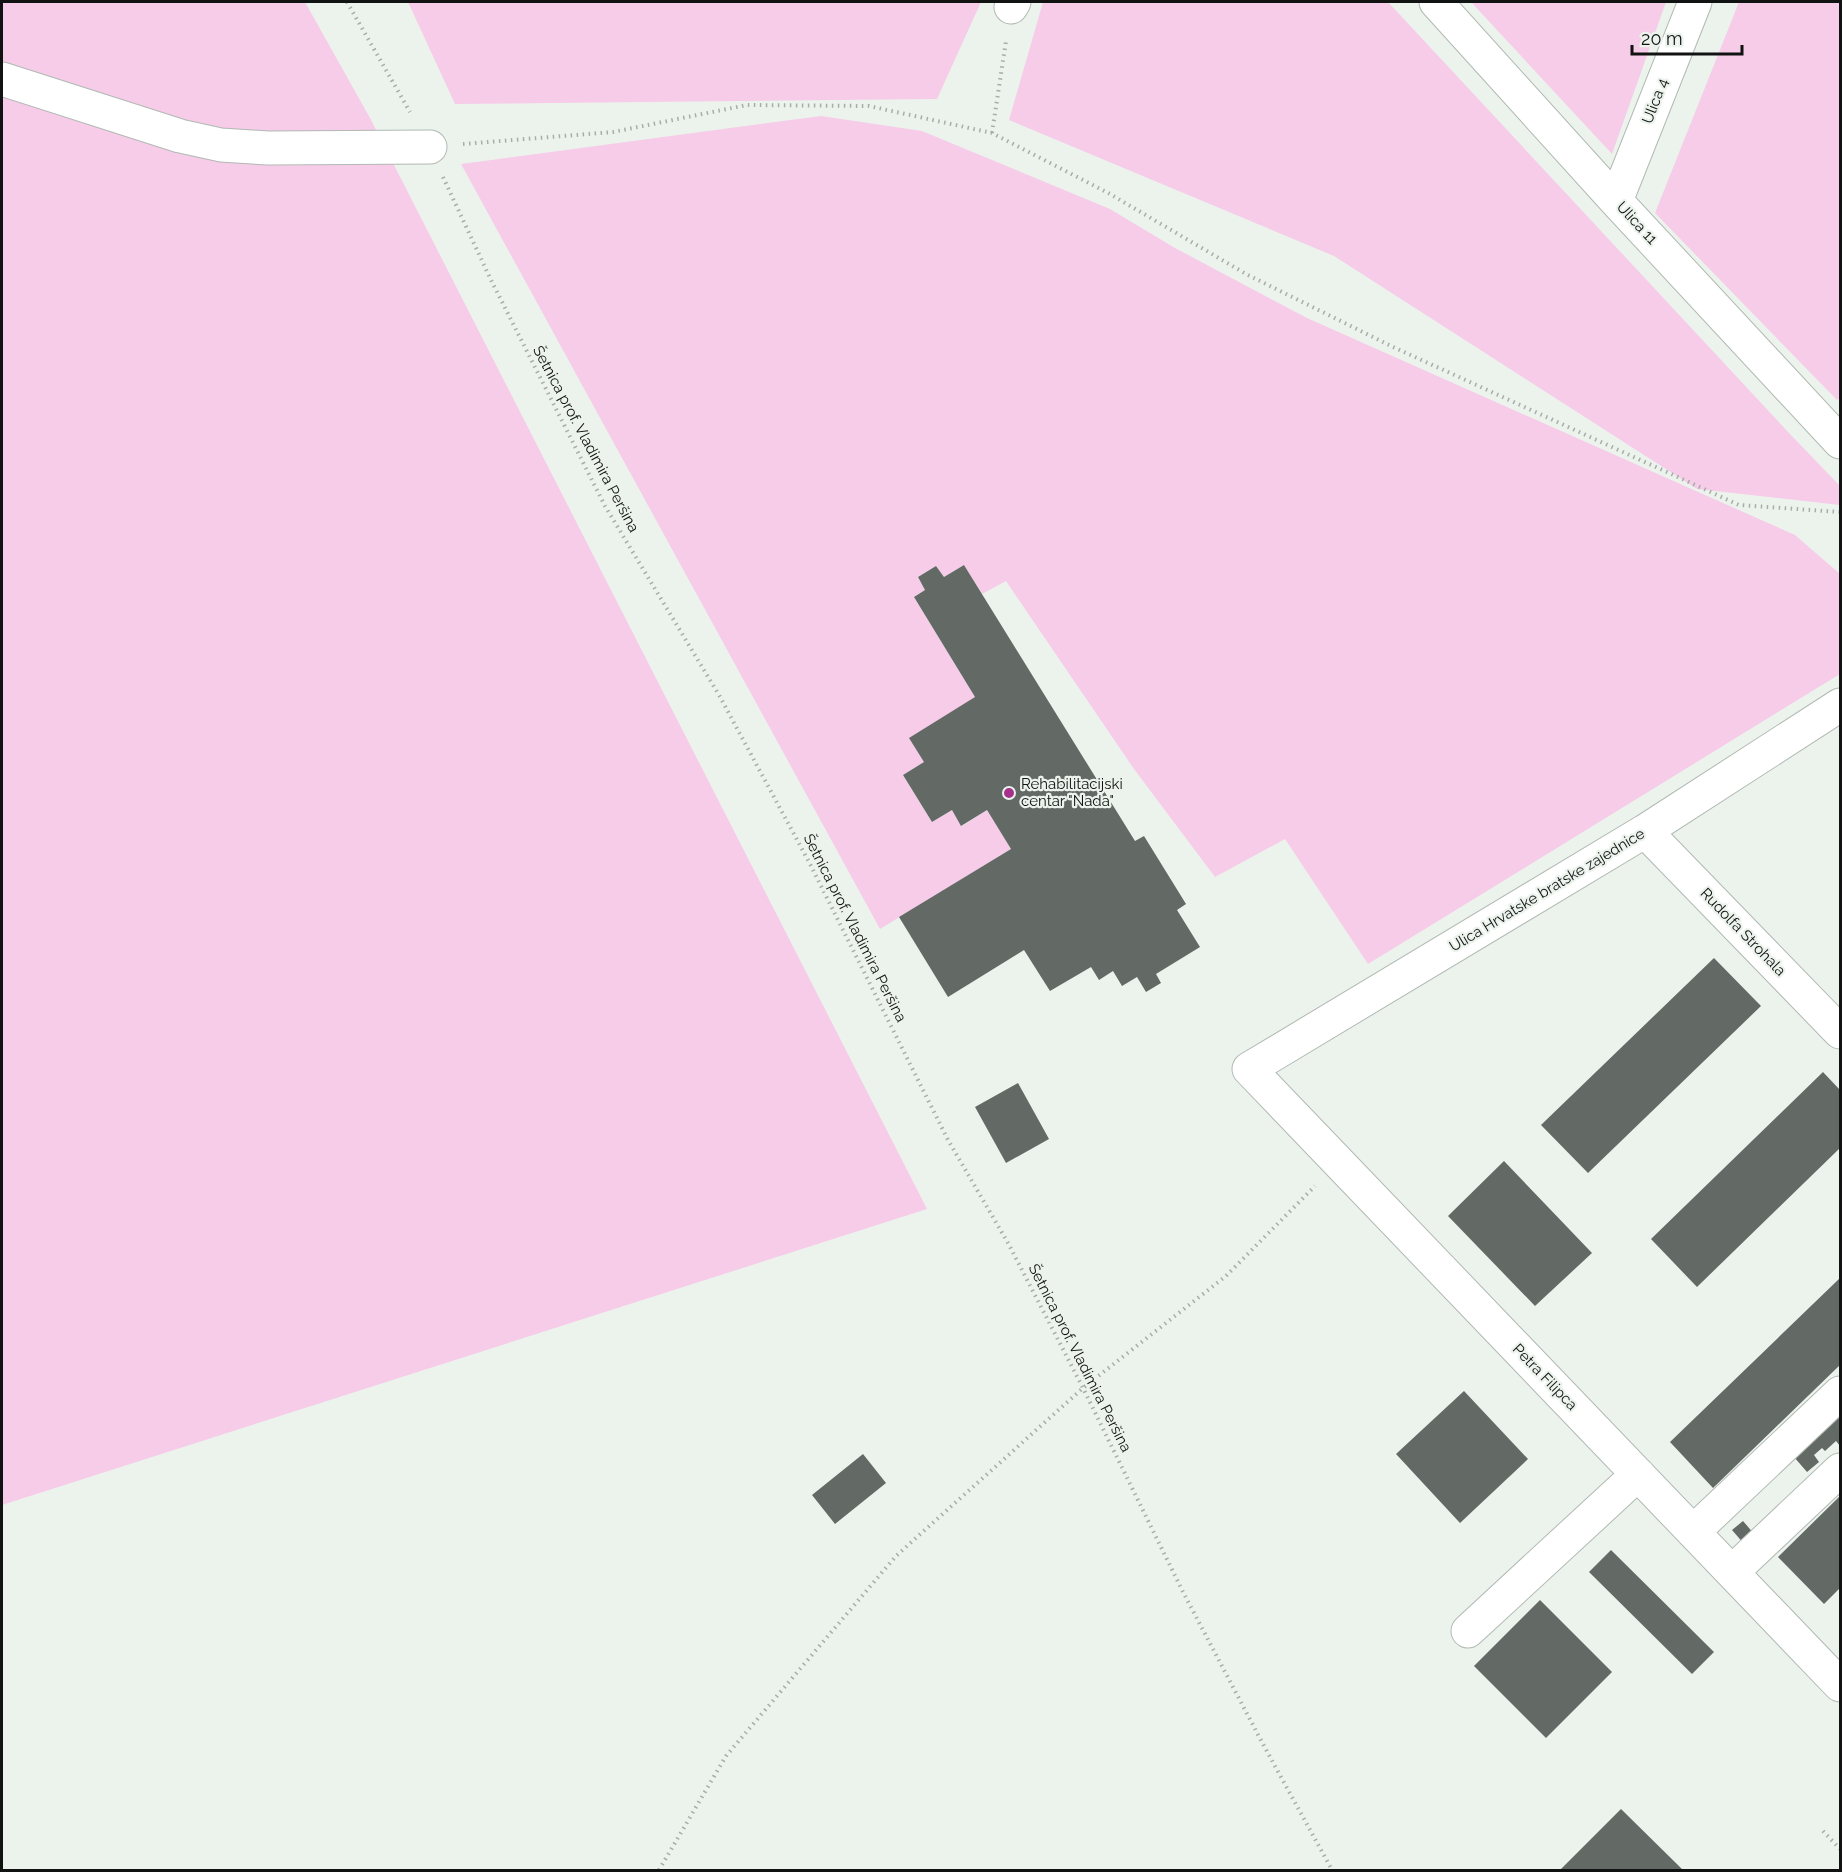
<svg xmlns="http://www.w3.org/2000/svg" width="1842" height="1872" font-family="Raleway,sans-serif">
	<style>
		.green { fill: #f6cce8 }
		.building { fill: #636a65 }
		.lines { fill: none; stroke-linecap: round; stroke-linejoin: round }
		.minor-casing { stroke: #b1b9b3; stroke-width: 35 }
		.path { stroke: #a7ada8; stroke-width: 4; stroke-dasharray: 1.5 4.5; stroke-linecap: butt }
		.minor { stroke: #fff; stroke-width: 33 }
		.poi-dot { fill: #a5318b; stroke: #ecf3ed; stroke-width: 2 }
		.labels { text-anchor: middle; stroke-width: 4.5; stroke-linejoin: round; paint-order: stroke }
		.street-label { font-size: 15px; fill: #101311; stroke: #ecf3ed }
		.poi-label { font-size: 15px; fill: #101311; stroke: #ecf3ed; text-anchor: start }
	</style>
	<rect width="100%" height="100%" fill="#ecf3ed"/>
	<path class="green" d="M 2,2 L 305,2 L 370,118 L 927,1209 L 2,1505 Z
		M 408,2 L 981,2 L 937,99 L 455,104 Z
		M 1043,2 L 1388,2 L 1789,433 L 1840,486 L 1840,505 L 1697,489 L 1334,256 L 1009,120 Z
		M 1471,2 L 1666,2 L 1612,154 Z
		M 1739,2 L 1840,2 L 1840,398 L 1837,400 L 1655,213 Z
		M 821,116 L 922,131 L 1110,209 L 1175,248 L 1307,318 L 1795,535 L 1840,574 L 1840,674 L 1368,964 L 1285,839 L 1215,877 L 1134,769 L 1006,581 L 982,594 L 964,565 L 944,577 L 936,566 L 918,577 L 925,590 L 914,597 L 975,697 L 924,762 L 903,775 L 932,822 L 952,810 L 962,826 L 987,810 L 1011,849 L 880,929 L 461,164 Z"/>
	<path class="building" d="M 964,565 L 1135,841 L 1144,836 L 1186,904 L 1177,910 L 1200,947 L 1156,974 L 1161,983 L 1146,992 L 1137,977 L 1122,986 L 1113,971 L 1099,980 L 1091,967 L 1050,991 L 1024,950 L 948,997 L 899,917 L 1011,849 L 987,810 L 961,826 L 952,810 L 932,822 L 903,775 L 924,762 L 909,738 L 975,697 L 914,597 L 925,590 L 918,577 L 936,566 L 944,577 Z
		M 1714,958 L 1761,1006 L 1588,1173 L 1541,1125 Z
		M 1823,1072 L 1840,1090 L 1840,1148 L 1697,1287 L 1651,1239 Z
		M 1018,1083 L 1049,1139 L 1006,1163 L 975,1107 Z
		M 1504,1161 L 1592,1253 L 1535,1306 L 1448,1216 Z
		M 1840,1278 L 1840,1365 L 1713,1488 L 1670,1442 Z
		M 1464,1391 L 1528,1459 L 1460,1523 L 1396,1454 Z
		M 1840,1416 L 1840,1446 L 1836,1441 L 1825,1451 L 1822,1448 L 1814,1455 L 1819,1462 L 1807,1472 L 1794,1457 Z
		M 863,1454 L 886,1483 L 835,1524 L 812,1495 Z
		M 1840,1496 L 1840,1588 L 1824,1604 L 1778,1557 Z
		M 1743,1521 L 1755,1535 L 1745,1545 L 1732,1530 Z
		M 1611,1550 L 1714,1652 L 1692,1674 L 1589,1572 Z
		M 1540,1600 L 1612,1672 L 1546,1738 L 1474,1666 Z
		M 1621,1809 L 1683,1870 L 1560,1870 Z"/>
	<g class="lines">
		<defs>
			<path id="minor" d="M 1436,2 L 1616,201 L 1840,442
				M 1011,7 L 1014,2
				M 2,79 L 180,136 L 221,145 L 268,148 L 430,147
				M 1616,201 L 1695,2
				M 1840,705 L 1645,831 L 1249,1069 L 1840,1685
				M 1645,831 L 1840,1032
				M 1693,1532 L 1840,1393
				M 1732,1572 L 1840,1470
				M 1468,1631 L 1638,1474"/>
		</defs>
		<use href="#minor" class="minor-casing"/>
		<path class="path" d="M 347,2 L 410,112
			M 992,133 L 1006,41
			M 463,144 L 613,132 L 747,105 L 869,106 L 992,133 L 1110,194 L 1246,274 L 1391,346 L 1739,505 L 1840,512
			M 443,177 L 490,278 L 605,506 L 719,695 L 809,862 L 948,1140 L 1008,1243 L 1083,1388 L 1183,1592 L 1264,1746 L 1332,1870
			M 1823,1831 L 1840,1849
			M 659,1870 L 726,1756 L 896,1556 L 1083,1388 L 1226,1276 L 1315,1186"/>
		<use href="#minor" class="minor"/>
	</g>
	<circle class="poi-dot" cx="1009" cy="793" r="6"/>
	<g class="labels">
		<g class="street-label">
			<text transform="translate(1655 101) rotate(-69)" y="5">Ulica 4</text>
			<text transform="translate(1637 223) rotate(47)" y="5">Ulica 11</text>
			<text transform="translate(586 439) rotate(62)" y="5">Šetnica prof. Vladimira Peršina</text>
			<text transform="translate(1547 890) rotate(-31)" y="5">Ulica Hrvatske bratske zajednice</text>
			<text transform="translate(855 928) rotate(63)" y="5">Šetnica prof. Vladimira Peršina</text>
			<text transform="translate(1743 932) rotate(46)" y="5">Rudolfa Strohala</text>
			<text transform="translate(1080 1358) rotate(63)" y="5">Šetnica prof. Vladimira Peršina</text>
			<text transform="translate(1545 1377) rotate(46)" y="5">Petra Filipca</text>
		</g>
		<g class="poi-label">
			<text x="1021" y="789">Rehabilitacijski<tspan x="1021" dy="17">centar "Nada"</tspan></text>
		</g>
	</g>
	<rect width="1842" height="1872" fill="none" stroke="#101311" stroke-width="6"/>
	<path d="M1632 45v9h110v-9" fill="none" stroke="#101311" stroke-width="3"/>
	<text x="1641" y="45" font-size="18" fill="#101311" stroke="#ecf3ed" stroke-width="4.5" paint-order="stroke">20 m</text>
</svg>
